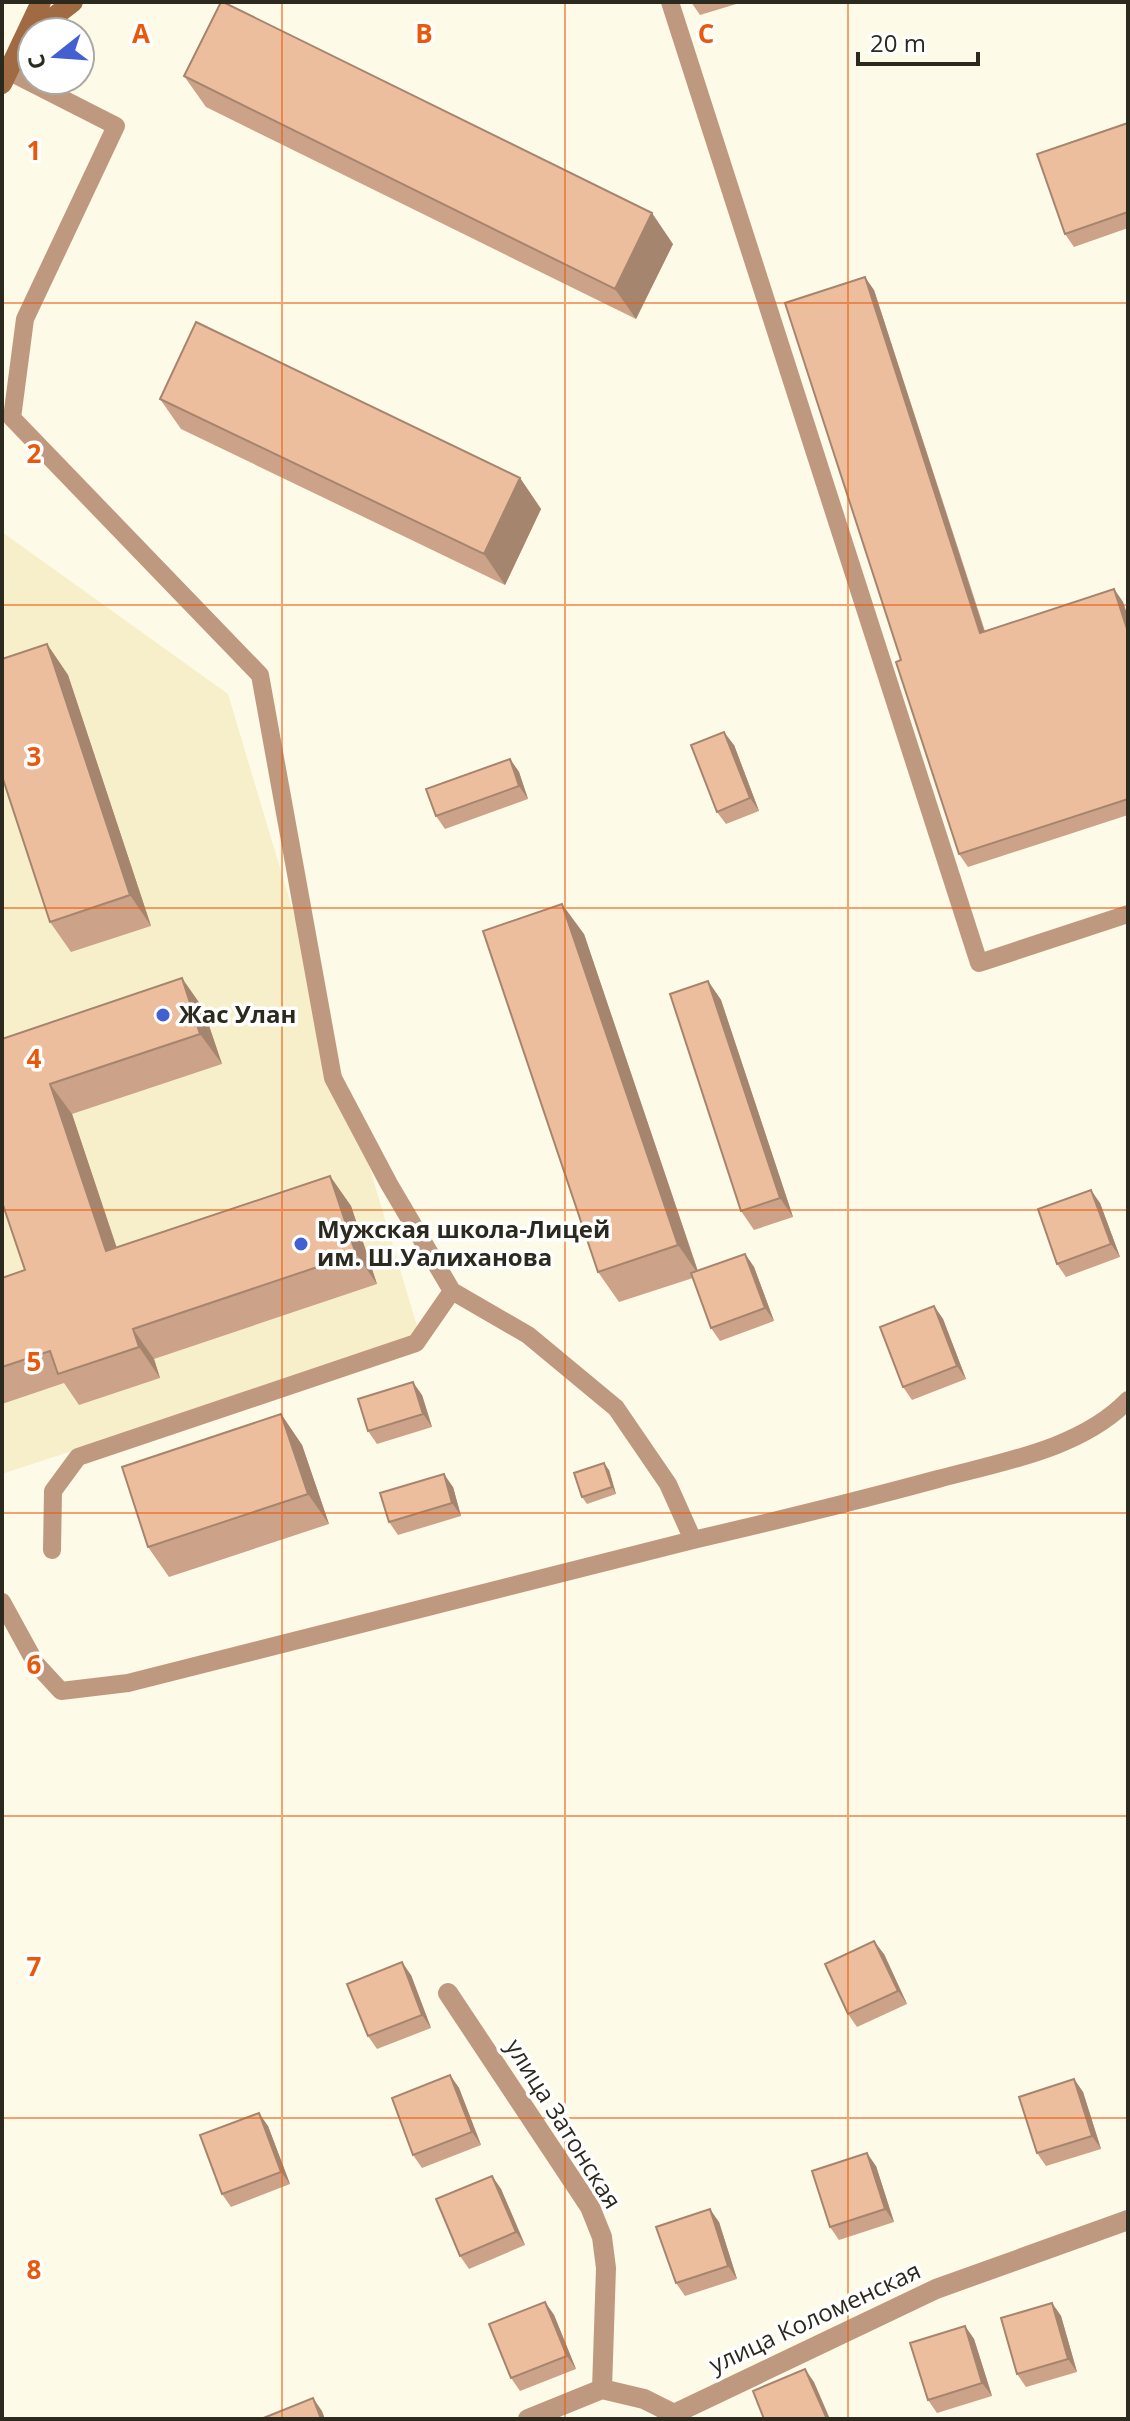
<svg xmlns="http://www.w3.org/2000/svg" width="1130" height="2421" font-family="'Open Sans',sans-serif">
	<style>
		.built { fill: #f7efc9 }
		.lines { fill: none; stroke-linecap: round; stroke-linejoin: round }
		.service { stroke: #bf997f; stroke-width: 18 }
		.minor { stroke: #bf997f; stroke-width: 20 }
		.secondary { stroke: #a06a43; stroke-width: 20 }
		.wall { fill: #cca388 }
		.shaded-wall { fill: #a6856f }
		.building { fill: #edbe9e; stroke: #a6856f; stroke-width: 2 }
		.grid { fill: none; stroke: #e8590c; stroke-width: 2; stroke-opacity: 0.55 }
		.poi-dot { fill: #4360d3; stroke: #fff; stroke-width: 3 }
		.labels { text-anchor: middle; stroke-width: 7; stroke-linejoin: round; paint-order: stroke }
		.poi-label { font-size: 24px; font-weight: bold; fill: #2c291e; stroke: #fff; text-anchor: start }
		.street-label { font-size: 24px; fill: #2c291e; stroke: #fff }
		.grid-label { font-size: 26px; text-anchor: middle; font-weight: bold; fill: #e8590c; stroke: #fff; stroke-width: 7; stroke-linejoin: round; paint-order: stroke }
	</style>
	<rect width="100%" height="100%" fill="#fefae8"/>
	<path class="built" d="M 2,532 L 228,694 L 420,1336 L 2,1474 Z"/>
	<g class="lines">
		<path class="service" d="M 670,2 L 979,963 L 1128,914
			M 693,1540 C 775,1521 857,1501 938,1479 C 1001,1462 1081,1449 1128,1400
			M 52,1550 L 53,1491 L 78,1457 L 416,1343 L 452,1291
			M 2,1602 L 36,1664 L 61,1691 L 128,1683 L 693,1540 L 668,1484 L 616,1408 L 528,1335 L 452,1291 L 389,1184 L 333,1078 L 260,675 L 12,418 L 25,319 L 116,126 L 8,71"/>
		<path class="minor" d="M 448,1993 L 590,2207 L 602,2237 L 606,2268 L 602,2389
			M 528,2419 L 602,2389 L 644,2399 L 674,2414 L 936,2289 L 1128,2220"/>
		<path class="secondary" d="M 34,32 L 73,2
			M 2,84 L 41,2"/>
	</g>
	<path class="wall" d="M 691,2 L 743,2 L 700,15 Z
		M 184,76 L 673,244 L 636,319 L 206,107 Z
		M 1128,123 L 1128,228 L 1074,247 L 1065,234 Z
		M 874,290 L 985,631 L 1114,589 L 1123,602 L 1128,617 L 1128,815 L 968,867 L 959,854 L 901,660 Z
		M 160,399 L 520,478 L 541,509 L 505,585 L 181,429 Z
		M 47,644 L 68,675 L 151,926 L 71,952 L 50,922 Z
		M 734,745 L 759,811 L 726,824 L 717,812 Z
		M 510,759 L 519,772 L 528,799 L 445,829 L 436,816 Z
		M 584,934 L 698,1271 L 745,1254 L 754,1267 L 774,1321 L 720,1341 L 711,1328 L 693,1278 L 619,1302 L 598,1272 Z
		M 708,981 L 721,1000 L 793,1217 L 754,1230 L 741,1211 Z
		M 203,1008 L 222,1064 L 72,1114 L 116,1248 L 330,1176 L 351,1206 L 377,1284 L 154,1359 L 160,1378 L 79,1405 L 64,1383 L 2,1404 L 2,1278 L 25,1270 L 2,1039 Z
		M 1100,1203 L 1120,1257 L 1066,1277 L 1057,1264 Z
		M 934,1306 L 943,1319 L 966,1379 L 912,1400 L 903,1387 Z
		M 422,1395 L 432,1427 L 377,1444 L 368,1431 Z
		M 281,1414 L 302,1445 L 329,1524 L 169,1577 L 148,1547 Z
		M 609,1470 L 616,1494 L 587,1504 L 582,1497 Z
		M 453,1487 L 461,1516 L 398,1535 L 389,1522 Z
		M 884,1954 L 907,2004 L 857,2027 L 848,2014 Z
		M 411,1975 L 431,2028 L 377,2049 L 368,2036 Z
		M 450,2075 L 459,2088 L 481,2145 L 422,2168 L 413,2155 Z
		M 1074,2079 L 1083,2092 L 1101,2149 L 1046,2166 L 1037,2153 Z
		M 268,2126 L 290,2184 L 231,2207 L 222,2194 Z
		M 876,2166 L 894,2222 L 839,2240 L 830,2227 Z
		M 492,2176 L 501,2189 L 525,2245 L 469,2269 L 460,2256 Z
		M 719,2222 L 737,2279 L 685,2296 L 676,2283 Z
		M 545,2302 L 554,2315 L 576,2369 L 520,2391 L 511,2378 Z
		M 1052,2303 L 1061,2316 L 1077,2372 L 1026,2387 L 1017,2374 Z
		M 965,2326 L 974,2339 L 992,2396 L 937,2413 L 928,2400 Z"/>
	<path class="shaded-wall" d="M 652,213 L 673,244 L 636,319 L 615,289 Z
		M 865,277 L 874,290 L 989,646 L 980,633 Z
		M 520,478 L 541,509 L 505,585 L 484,554 Z
		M 1114,589 L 1123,602 L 1128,617 L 1128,632 Z
		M 47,644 L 68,675 L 151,926 L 130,895 Z
		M 724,732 L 734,745 L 759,811 L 750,798 Z
		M 510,759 L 519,772 L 528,799 L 519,786 Z
		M 562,904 L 584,934 L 699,1275 L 678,1245 Z
		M 182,978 L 203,1008 L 222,1064 L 200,1034 Z
		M 708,981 L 721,1000 L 793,1217 L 780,1198 Z
		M 50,1084 L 72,1114 L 128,1281 L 106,1251 Z
		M 330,1176 L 351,1206 L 377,1284 L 356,1254 Z
		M 1091,1190 L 1100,1203 L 1120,1257 L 1111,1244 Z
		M 745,1254 L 754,1267 L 774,1321 L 765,1308 Z
		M 934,1306 L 943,1319 L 966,1379 L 957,1366 Z
		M 133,1329 L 154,1359 L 160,1378 L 139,1347 Z
		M 413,1382 L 422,1395 L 432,1427 L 423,1414 Z
		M 281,1414 L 302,1445 L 329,1524 L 308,1494 Z
		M 604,1463 L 609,1470 L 616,1494 L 612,1487 Z
		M 444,1474 L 453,1487 L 461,1516 L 452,1503 Z
		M 874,1941 L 884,1954 L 907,2004 L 898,1991 Z
		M 402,1962 L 411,1975 L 431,2028 L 422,2015 Z
		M 450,2075 L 459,2088 L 481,2145 L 472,2132 Z
		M 1074,2079 L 1083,2092 L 1101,2149 L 1092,2136 Z
		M 259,2113 L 268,2126 L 290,2184 L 281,2172 Z
		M 867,2153 L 876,2166 L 894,2222 L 885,2209 Z
		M 492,2176 L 501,2189 L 525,2245 L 516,2232 Z
		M 710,2209 L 719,2222 L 737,2279 L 728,2266 Z
		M 545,2302 L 554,2315 L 576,2369 L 567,2356 Z
		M 1052,2303 L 1061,2316 L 1077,2372 L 1068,2359 Z
		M 965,2326 L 974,2339 L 992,2396 L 982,2383 Z
		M 805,2369 L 814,2382 L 830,2419 L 827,2419 Z
		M 313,2398 L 322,2411 L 325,2419 L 321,2419 Z"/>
	<path class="building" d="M 221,2 L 223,2 L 652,213 L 615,289 L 184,76 Z
		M 1128,123 L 1128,212 L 1065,234 L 1037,154 Z
		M 865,277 L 980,633 L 1114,589 L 1128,632 L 1128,799 L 959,854 L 896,662 L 901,660 L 785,303 Z
		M 196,322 L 520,478 L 484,554 L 160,399 Z
		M 47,644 L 130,895 L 50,922 L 2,776 L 2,659 Z
		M 724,732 L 750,798 L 717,812 L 691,745 Z
		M 510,759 L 519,786 L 436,816 L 426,789 Z
		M 562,904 L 678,1245 L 598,1272 L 483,931 Z
		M 182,978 L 200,1034 L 50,1084 L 106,1251 L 330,1176 L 356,1254 L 133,1329 L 139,1347 L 58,1374 L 50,1351 L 2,1367 L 2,1278 L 25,1270 L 2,1202 L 2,1039 Z
		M 708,981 L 780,1198 L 741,1211 L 670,994 Z
		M 1091,1190 L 1111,1244 L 1057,1264 L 1038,1209 Z
		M 745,1254 L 765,1308 L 711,1328 L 691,1273 Z
		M 934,1306 L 957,1366 L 903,1387 L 880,1327 Z
		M 413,1382 L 423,1414 L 368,1431 L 358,1399 Z
		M 281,1414 L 308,1494 L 148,1547 L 122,1467 Z
		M 604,1463 L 612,1487 L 582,1497 L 574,1473 Z
		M 444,1474 L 452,1503 L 389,1522 L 380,1493 Z
		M 874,1941 L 898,1991 L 848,2014 L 825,1964 Z
		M 402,1962 L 422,2015 L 368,2036 L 347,1984 Z
		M 450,2075 L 472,2132 L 413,2155 L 392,2098 Z
		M 1074,2079 L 1092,2136 L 1037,2153 L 1019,2097 Z
		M 259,2113 L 281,2172 L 222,2194 L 200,2135 Z
		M 867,2153 L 885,2209 L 830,2227 L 812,2171 Z
		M 492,2176 L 516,2232 L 460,2256 L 436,2199 Z
		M 710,2209 L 728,2266 L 676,2283 L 656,2227 Z
		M 545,2302 L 567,2356 L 511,2378 L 489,2324 Z
		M 1052,2303 L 1068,2359 L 1017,2374 L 1001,2318 Z
		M 965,2326 L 982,2383 L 928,2400 L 910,2343 Z
		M 805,2369 L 827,2419 L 764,2419 L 753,2391 Z
		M 313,2398 L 321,2419 L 261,2419 Z"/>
	<path class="grid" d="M 282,2 L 282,2419M 565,2 L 565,2419M 848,2 L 848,2419M 2,303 L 1128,303M 2,605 L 1128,605M 2,908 L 1128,908M 2,1210 L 1128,1210M 2,1513 L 1128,1513M 2,1816 L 1128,1816M 2,2118 L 1128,2118"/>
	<g class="poi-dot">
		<circle cx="163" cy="1015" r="8"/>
		<circle cx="301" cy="1244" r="8"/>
	</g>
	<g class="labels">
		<g class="poi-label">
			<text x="179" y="1023">Жас Улан</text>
			<text x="317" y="1238">Мужская школа-Лицей<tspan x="317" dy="28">им. Ш.Уалиханова</tspan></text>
		</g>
		<g class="street-label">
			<text transform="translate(563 2124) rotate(58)" y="8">улица Затонская</text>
			<text transform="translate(815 2318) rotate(-25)" y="8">улица Коломенская</text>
		</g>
	</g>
	<g class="grid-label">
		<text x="141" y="43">A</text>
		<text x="424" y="43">B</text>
		<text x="706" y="43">C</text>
		<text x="34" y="160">1</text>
		<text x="34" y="463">2</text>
		<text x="34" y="766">3</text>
		<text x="34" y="1068">4</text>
		<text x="34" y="1371">5</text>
		<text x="34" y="1674">6</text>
		<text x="34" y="1976">7</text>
		<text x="34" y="2279">8</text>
	</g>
	<rect width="1130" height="2421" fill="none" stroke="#2c291e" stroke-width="8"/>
	<g transform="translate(56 56) rotate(253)"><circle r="38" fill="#ffffff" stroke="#aba9a5" stroke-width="2"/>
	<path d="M0-6L14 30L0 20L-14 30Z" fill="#4360d3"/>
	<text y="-12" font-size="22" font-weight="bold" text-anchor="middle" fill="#2c291e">С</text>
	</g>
	<path d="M858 52v12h120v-12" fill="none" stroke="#2c291e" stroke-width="4"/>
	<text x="870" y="52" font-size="24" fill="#2c291e" stroke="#ffffff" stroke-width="6" paint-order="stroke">20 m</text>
</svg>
